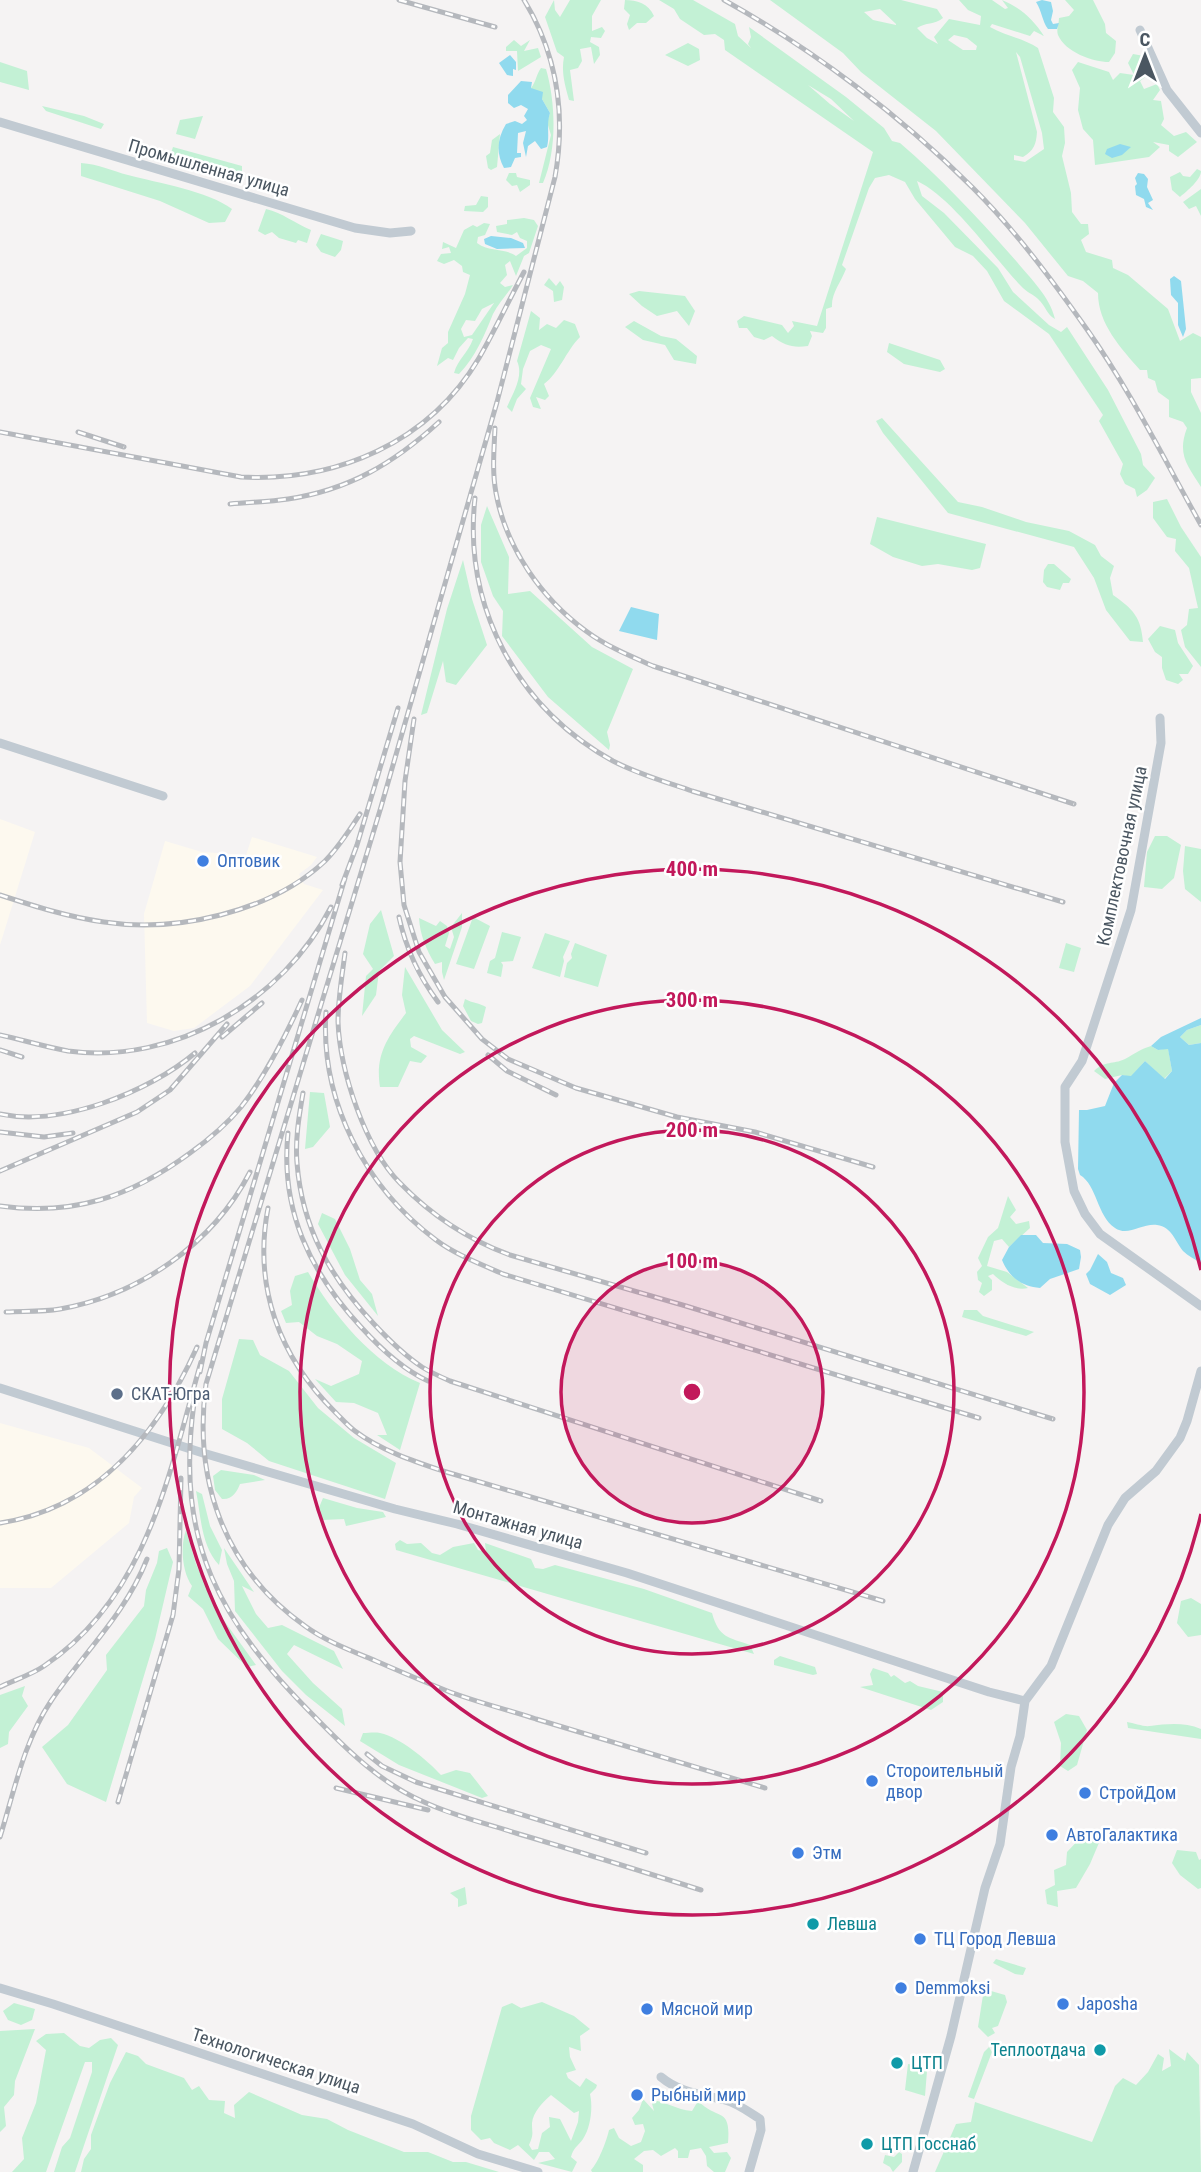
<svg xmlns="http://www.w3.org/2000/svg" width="1201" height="2172" font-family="'Roboto Condensed',sans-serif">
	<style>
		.commercial { fill: #fdf9ef }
		.green { fill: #c3f1d5; fill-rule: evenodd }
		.water { fill: #90daee }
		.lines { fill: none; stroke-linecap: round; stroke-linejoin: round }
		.minor { stroke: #c1cad2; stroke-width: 9 }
		.rail-casing { stroke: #b5b8bd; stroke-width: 5 }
		.rail { stroke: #fff; stroke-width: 2.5; stroke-dasharray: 8; stroke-linecap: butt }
		.ring { fill: none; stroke: #c2185b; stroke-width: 3.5 }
		.shop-dot { fill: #3f7fe0; stroke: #fff; stroke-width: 2.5 }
		.service-dot { fill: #5c6f8a; stroke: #fff; stroke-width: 2.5 }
		.culture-dot { fill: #0f9aa8; stroke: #fff; stroke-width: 2.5 }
		.labels { text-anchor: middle; stroke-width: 5; stroke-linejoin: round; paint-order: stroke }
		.street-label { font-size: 18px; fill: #4a5661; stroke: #fff }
		.shop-label { font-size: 18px; fill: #366cbe; stroke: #fff; text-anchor: start }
		.service-label { font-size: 18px; fill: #4e5e75; stroke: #fff; text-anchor: start }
		.culture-label { font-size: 18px; fill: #0d838f; stroke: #fff; text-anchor: start }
		.centre { fill: #c2185b; stroke: #fff; stroke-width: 3.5 }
		.ring-label { font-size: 21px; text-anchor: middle; font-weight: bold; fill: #c2185b; stroke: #fff; stroke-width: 5; stroke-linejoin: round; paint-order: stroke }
	</style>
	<rect width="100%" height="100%" fill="#f5f3f3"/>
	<path class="commercial" d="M 0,819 L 35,832 L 0,945 Z
		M 252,837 L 317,857 L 311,865 L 299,874 L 304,884 L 323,890 L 250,986 L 194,1028 L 174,1031 L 147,1023 L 144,914 L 165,841 L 202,852 L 246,855 Z
		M 0,1423 L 89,1448 L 142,1488 L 134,1497 L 129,1523 L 51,1588 L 0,1588 Z"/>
	<path class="green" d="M 554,0 L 555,10 L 560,17 L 570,0 L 601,0 L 592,16 L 592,31 L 602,27 L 605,31 L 601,38 L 591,37 L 590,42 L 599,47 L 600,55 L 594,64 L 591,47 L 580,49 L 582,61 L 578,68 L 570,70 L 574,101 L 569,100 C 565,85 561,72 564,57 L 557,52 L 545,17 Z
		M 625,0 C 637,0 648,3 654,16 L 646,23 L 637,23 L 629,30 L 627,24 L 630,15 L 624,9 Z
		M 659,0 L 693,0 L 735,24 L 738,36 L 751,48 L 748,44 L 751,37 L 749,27 L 846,97 L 884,128 L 892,141 L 900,143 C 942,179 980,220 1017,262 C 1031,279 1050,297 1055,319 C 1046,314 1046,306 1038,299 C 1033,294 1026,292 1021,286 C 993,257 952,197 917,181 L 922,196 L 944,213 L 998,268 L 1013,292 L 1049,325 L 1061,332 L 1067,327 L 1108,390 L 1141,454 L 1143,465 L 1155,478 L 1147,490 L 1137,497 L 1135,489 L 1125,484 L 1120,474 L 1123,464 L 1099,421 L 1103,415 L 1049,334 L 1004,301 L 987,271 L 973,256 L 955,247 L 915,199 L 905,182 L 889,175 L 875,178 L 869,188 L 842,265 L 846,269 C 841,282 831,294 832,307 L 826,309 L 826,328 L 823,333 L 810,331 L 812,336 L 808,346 C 793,348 785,346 772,336 L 764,340 L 754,337 L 747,328 L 739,328 L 737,321 L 744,316 L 782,325 L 788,333 L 794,326 L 792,321 L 817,326 L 873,152 L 725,50 L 724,40 L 715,34 L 704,35 L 680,19 L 674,9 ZM 808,85 L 831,99 L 854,121 L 830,104 Z
		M 770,0 L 901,0 L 937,9 L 943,18 C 934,25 926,22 917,28 L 927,38 L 938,44 L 934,37 L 949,19 L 980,25 L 981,16 L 968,10 L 959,0 L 992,0 L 1005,9 L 1008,8 L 1002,0 C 1021,8 1033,19 1044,36 L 1034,31 L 1030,36 L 992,24 L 990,27 C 1006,36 1023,38 1038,48 L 1054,98 L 1053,112 L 1064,127 L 1065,143 L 1062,156 L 1071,193 L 1072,212 L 1081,224 L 1088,224 L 1089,234 L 1081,240 L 1086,252 L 1112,260 L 1113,268 L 1128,275 L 1168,309 L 1180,341 L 1193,333 L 1201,337 L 1201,378 L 1191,379 L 1191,392 L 1201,413 L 1201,487 C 1187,465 1177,454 1187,428 L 1183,422 L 1169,417 L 1169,400 L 1158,392 L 1155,381 L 1148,378 L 1147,370 L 1140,370 C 1121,348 1098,324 1098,293 L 1083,281 L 1068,276 L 1025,223 L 936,131 L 861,72 L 843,53 ZM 880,9 L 896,24 L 896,25 L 873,20 L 864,12 ZM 954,35 L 967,38 L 977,46 L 976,50 L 963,50 L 948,40 ZM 1016,52 L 1020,57 L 1042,133 L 1044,149 L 1025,162 L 1014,160 L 1014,155 L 1023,157 C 1034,150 1036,145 1037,132 Z
		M 1065,0 L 1093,0 L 1105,24 L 1106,33 L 1116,41 L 1115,53 L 1109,62 C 1093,62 1065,52 1058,35 C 1056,30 1059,24 1059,18 L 1069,16 L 1074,10 Z
		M 514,40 L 521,46 L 530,40 L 524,51 L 538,48 L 541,57 L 518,71 L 517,51 L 506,51 L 506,47 Z
		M 688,43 L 699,49 L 700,60 L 688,66 L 665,55 Z
		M 1133,54 L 1144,56 L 1152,72 L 1140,81 L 1144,89 L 1157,84 L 1160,90 L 1153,100 L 1161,101 L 1164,119 L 1161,125 L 1174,136 L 1186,132 L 1197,142 L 1178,157 L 1169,151 L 1169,145 L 1153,142 L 1160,147 L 1149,157 L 1095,165 L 1093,140 L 1083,129 L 1078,110 L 1080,88 L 1072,70 L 1078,62 L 1109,72 L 1113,80 L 1120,73 L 1134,75 L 1128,63 Z
		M 0,62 L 27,71 L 29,90 L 0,82 Z
		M 541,68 L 546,69 C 556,103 557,151 543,183 L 539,183 L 551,135 L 547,122 L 550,113 L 542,99 L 531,88 C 536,82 536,75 541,68 Z
		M 42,106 L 84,116 L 104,124 L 101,129 L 46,111 Z
		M 203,116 L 195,139 L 176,134 L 180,120 Z
		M 500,134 L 497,167 L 491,170 L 488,168 L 486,156 L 490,153 L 492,140 Z
		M 173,147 L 242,166 L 242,176 L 239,182 L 181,165 L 170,156 Z
		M 81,163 C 99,164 112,171 128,175 C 158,183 208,191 232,209 L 225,222 L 209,223 L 160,201 L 81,176 Z
		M 1197,169 L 1201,171 C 1201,180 1187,191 1180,197 L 1172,190 L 1170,177 L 1180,172 L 1183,176 L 1190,177 Z
		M 509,173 L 516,173 L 517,177 L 530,180 L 530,185 L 520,192 L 517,185 L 512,186 L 506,180 Z
		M 1201,189 L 1201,216 L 1196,206 L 1189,209 L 1183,202 Z
		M 481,196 L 488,197 L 488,207 L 483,212 L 464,211 L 465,206 L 476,205 Z
		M 266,209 C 283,213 294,223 311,230 L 307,243 L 298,240 L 296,243 L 279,238 L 272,232 L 265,235 L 258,231 Z
		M 524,218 L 534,220 L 538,226 L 529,253 L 524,256 L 516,276 L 510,261 L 505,265 L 507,275 L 500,283 L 505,287 L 513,285 C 507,295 498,304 493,314 C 484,336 476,356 459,374 L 454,373 C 458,359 468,353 473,339 L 468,338 L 459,348 L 453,360 L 448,358 L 437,366 L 442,348 L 448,343 L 448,332 L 465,294 L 470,275 L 463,272 L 462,266 L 454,260 L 444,264 L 437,261 L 441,254 L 451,253 L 449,247 L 442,249 L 443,242 L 456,248 L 464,230 L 473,225 L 477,227 L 484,223 L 490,224 L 485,235 L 478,237 L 477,243 C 489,252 505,248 516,256 L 527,248 L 527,241 L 520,238 L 517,232 L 512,235 L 497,232 L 496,226 L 507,224 L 507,220 ZM 494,303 L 472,335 L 464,337 L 461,329 L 466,320 L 475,321 L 482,309 Z
		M 321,234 L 343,241 L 341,250 L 335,257 L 321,252 L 316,245 Z
		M 549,278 L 556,286 L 560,281 L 564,287 L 562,300 L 554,302 L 553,291 L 544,285 Z
		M 639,291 L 685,296 L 695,311 L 689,326 L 677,311 L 657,316 L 642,306 L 629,294 Z
		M 531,311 L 540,318 L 539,330 L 547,324 L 556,328 L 564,320 L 575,324 L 580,337 C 566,351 559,373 544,384 L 549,396 L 545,400 L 536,397 L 541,409 L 533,407 L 530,398 L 551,349 L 541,345 L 530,351 L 523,369 L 521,384 L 526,389 L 517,399 L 512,412 L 507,407 C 513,393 524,376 517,361 Z
		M 634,321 L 661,336 L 676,339 L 697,356 L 696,364 L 674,360 L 665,345 L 643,340 L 625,327 Z
		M 889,343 L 940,360 L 945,369 L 940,372 L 904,364 L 887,352 Z
		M 882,418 L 958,502 L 982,507 L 1026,522 L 1069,531 L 1095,545 L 1101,556 L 1114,566 L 1110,578 L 1113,595 C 1133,609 1141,617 1143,642 L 1130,641 L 1106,610 L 1094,578 L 1074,547 L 948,513 L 883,433 L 876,421 Z
		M 1167,499 L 1181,527 L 1201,557 L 1201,667 L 1185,647 L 1181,630 L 1187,625 L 1189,609 L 1198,608 L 1189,568 L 1175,551 L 1176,539 L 1167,537 L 1153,518 L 1153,502 Z
		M 487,506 L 509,557 L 508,594 L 530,591 L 592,647 L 633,669 L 607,732 L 610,745 L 609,750 L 548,697 L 502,636 L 503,611 L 493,596 L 481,562 L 481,525 Z
		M 877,517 L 986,544 L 980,568 L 972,570 L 938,564 L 922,566 L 893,557 L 870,544 Z
		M 463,560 L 472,599 L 487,645 L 456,685 L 446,682 L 443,661 L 427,713 L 421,715 L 447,609 Z
		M 1048,564 L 1054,564 L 1071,579 L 1069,583 L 1063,583 L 1060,590 L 1047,587 L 1043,582 L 1044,570 Z
		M 1160,626 L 1175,630 L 1178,643 L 1193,666 L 1188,674 L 1179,674 L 1183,680 L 1178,684 L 1166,680 L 1162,668 L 1162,657 L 1155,652 L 1148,639 Z
		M 1155,836 L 1167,836 L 1181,845 L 1174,878 L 1162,889 L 1144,887 L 1147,852 Z
		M 1185,846 L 1201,849 L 1201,902 L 1185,889 L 1183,871 Z
		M 381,910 L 394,956 L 379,971 L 376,995 L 362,1016 L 366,976 L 373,969 L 363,954 L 370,924 Z
		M 462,913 L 462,927 L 444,980 L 442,972 L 442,962 L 435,964 C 426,949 420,935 419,918 L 436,926 L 440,921 L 447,926 L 449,933 L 445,946 L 450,949 L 454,937 L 451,927 Z
		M 473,917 L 490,926 L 474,969 L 456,964 Z
		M 502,932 L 521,937 L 513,961 L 501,962 L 503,965 L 501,977 L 487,973 L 490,961 L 495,958 Z
		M 545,933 L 570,941 L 563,957 L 564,961 L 560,977 L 532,968 Z
		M 575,943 L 607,955 L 598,987 L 564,977 L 567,963 L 572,958 L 571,954 Z
		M 1066,943 L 1081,948 L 1074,972 L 1059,968 Z
		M 405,967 L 442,1030 L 465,1052 L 460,1054 L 414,1036 L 410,1039 L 411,1047 L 427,1056 L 421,1063 L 410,1061 L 398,1087 L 380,1087 C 375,1055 387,1038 406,1013 L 402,995 Z
		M 465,999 C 472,1003 480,1003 486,1007 L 482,1023 L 478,1024 L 471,1021 L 463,1006 Z
		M 1201,1025 L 1201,1043 L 1189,1045 L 1180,1037 L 1187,1030 Z
		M 1151,1046 L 1158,1050 L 1168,1048 L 1172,1071 L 1164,1079 L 1145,1061 L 1131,1077 L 1122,1075 L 1105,1079 L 1094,1071 C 1106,1060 1112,1065 1125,1059 C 1134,1054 1141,1049 1151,1046 Z
		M 310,1092 L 324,1093 L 330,1127 L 313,1147 L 305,1149 Z
		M 1008,1196 L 1016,1210 L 1010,1217 L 1016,1224 L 1029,1221 L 1030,1228 L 1009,1247 L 1002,1239 L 994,1241 L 987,1266 L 1007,1272 L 1028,1288 C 1015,1291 1002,1283 993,1274 L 988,1276 L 992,1280 L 992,1290 L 984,1296 L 979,1292 L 982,1283 L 978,1280 L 977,1272 L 982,1266 L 978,1258 L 988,1237 L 998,1228 Z
		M 322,1213 L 335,1219 L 350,1249 L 360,1280 L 372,1294 L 378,1316 L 345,1275 L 318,1224 Z
		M 308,1272 C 333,1314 373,1364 420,1383 L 400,1450 L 377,1435 L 387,1435 L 378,1413 L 354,1403 L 336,1402 L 315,1379 L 331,1386 L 359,1374 L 362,1361 L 337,1344 L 317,1336 L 299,1322 L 286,1323 L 281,1311 L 292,1305 L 290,1291 L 295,1276 Z
		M 964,1310 L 977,1310 L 983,1316 L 1034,1332 L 1026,1336 L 962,1317 Z
		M 239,1339 L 253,1340 L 260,1355 L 289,1371 L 318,1408 L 354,1438 L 396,1463 L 385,1499 L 269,1461 L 247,1443 L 222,1429 L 222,1399 Z
		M 221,1470 L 254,1475 L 265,1480 L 240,1484 C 237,1492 232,1500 222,1499 L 215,1490 L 213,1476 Z
		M 196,1491 L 202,1494 L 210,1526 L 222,1550 L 219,1565 C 201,1546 201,1516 196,1491 Z
		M 323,1498 L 357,1508 L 383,1512 L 386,1517 L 346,1526 L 344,1519 L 323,1520 L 318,1510 Z
		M 186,1530 L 196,1564 L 220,1615 L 256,1665 L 247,1667 L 218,1639 L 203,1609 L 188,1596 L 192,1586 C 182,1572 180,1546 186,1530 Z
		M 400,1540 L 407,1544 L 421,1543 L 432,1553 L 440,1555 L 453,1547 L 474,1543 L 478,1550 L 486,1552 L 485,1543 L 531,1559 L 535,1568 L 543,1569 L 555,1565 L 644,1589 L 712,1613 C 719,1638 728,1637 750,1645 L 754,1654 L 396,1550 L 395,1544 Z
		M 167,1548 L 173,1562 L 155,1639 L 106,1802 L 67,1784 L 42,1747 L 68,1725 L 107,1670 L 106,1655 L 144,1606 L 146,1590 L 157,1563 L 159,1551 Z
		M 224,1548 L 254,1592 L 242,1586 L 256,1614 L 268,1628 L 282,1625 L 334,1651 L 343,1669 L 294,1645 L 287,1654 L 313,1683 L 342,1709 L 345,1726 L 306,1695 L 282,1671 L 235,1611 L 234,1581 L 227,1564 Z
		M 1191,1598 L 1201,1604 L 1201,1635 L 1188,1637 L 1177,1623 L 1181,1601 Z
		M 780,1656 L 815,1667 L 817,1674 L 813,1675 L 774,1665 L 774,1660 Z
		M 873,1668 L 888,1673 L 891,1677 L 894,1675 L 905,1683 L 910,1681 L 918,1686 L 943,1692 L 943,1702 L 931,1710 L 860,1687 L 873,1685 L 870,1674 Z
		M 25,1686 L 22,1696 L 28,1706 L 9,1732 L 8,1744 L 0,1748 L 0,1695 Z
		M 1066,1714 L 1079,1716 L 1087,1730 L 1077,1765 L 1068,1771 L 1060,1766 L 1061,1743 L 1054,1722 Z
		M 1127,1722 C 1134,1723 1144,1727 1150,1726 C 1167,1724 1184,1722 1201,1729 L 1201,1739 L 1128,1728 Z
		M 363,1733 C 368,1733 375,1732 380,1733 C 401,1738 426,1759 441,1775 L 456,1770 L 470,1773 L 488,1796 L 482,1798 L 399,1765 L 360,1741 Z
		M 1085,1833 L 1101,1838 L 1090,1864 L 1076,1888 L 1057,1891 L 1058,1907 L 1047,1904 L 1045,1890 L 1055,1885 L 1054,1870 L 1066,1865 L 1067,1852 Z
		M 1177,1850 L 1196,1852 L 1199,1860 L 1201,1859 L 1201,1888 L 1198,1889 L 1180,1875 L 1172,1863 Z
		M 465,1887 L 467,1904 L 458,1907 L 458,1899 L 450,1893 Z
		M 996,1959 L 1026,1968 L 1023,1975 L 1015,1974 L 993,1963 Z
		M 984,1989 L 1005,1995 L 1007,2002 L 998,2026 L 992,2028 L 995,2033 L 988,2037 L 978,2027 Z
		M 542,2002 L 574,2016 L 590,2029 L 580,2036 L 581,2051 L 569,2047 L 570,2057 L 576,2070 L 566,2073 L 568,2078 L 580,2087 L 586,2078 L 597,2085 L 596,2088 L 590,2094 C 593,2107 591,2127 583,2139 C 578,2146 573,2148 571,2157 L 577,2162 L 572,2172 L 538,2163 L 555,2159 L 549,2152 L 539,2152 L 534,2160 L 518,2145 L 510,2150 L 494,2143 L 490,2138 L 481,2140 L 471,2130 L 471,2116 L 502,2007 L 512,2003 L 521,2008 ZM 551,2095 L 574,2113 L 579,2111 L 578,2122 L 571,2141 L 560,2119 L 549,2117 L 550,2127 L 542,2133 L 538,2149 L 532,2150 L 529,2145 C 534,2134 532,2134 532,2123 C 533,2112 543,2102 551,2095 Z
		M 14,2003 L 35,2009 L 32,2020 L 21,2025 L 8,2020 L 3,2011 Z
		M 35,2029 L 15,2081 L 14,2095 L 4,2107 L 6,2126 L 0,2132 L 0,2031 Z
		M 64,2033 L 80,2046 L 89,2048 L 100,2040 L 111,2038 L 118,2045 L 75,2172 L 54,2172 L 62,2147 L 70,2138 L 92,2072 L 92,2062 L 85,2062 L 46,2172 L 12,2172 L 24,2159 L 22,2138 L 36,2103 L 46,2050 L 36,2041 L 46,2034 Z
		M 989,2047 L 992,2052 L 974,2099 L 968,2097 L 984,2052 Z
		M 1169,2049 L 1185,2061 L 1187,2052 L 1199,2065 L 1201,2172 L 935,2172 L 956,2124 L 971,2122 L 975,2102 L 1092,2142 L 1115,2086 L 1123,2078 L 1136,2085 L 1148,2072 L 1158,2054 L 1164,2058 L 1162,2071 L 1171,2066 Z
		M 126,2052 L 138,2056 L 146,2064 L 184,2078 L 192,2090 L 199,2086 L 209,2100 L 225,2101 L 224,2113 L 235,2118 L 234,2105 L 249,2092 L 302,2115 L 327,2119 L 348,2130 L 404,2152 L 428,2152 L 453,2162 L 466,2162 L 499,2172 L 81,2172 L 84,2159 L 91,2149 L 91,2135 L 110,2083 Z
		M 908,2064 L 921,2066 L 927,2071 L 925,2096 L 905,2090 Z
		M 643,2099 L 654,2111 L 651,2100 C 666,2101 676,2110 692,2111 L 698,2101 C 718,2121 731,2106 728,2143 L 709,2147 L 714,2153 L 727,2152 L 731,2158 L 725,2172 L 714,2172 L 707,2166 L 706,2156 L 701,2148 L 690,2150 L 688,2158 L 678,2158 L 678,2151 L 675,2148 L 661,2156 L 653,2150 L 644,2151 L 634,2159 L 643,2165 L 643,2172 L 592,2172 L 591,2170 C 598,2163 607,2140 609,2130 L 614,2128 L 619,2138 L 631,2146 L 641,2142 L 645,2131 L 643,2124 L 635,2125 L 632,2118 L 639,2110 Z
		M 899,2152 L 902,2154 L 902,2162 L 893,2172 L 890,2167 L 883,2163 L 885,2155 L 894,2157 Z"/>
	<path class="water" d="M 1042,0 L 1051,2 L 1053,11 L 1051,20 L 1053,24 L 1059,23 L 1057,29 L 1048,29 C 1042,21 1042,11 1036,2 Z
		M 510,55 L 516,62 L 516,70 L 513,69 L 513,76 L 507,75 L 499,63 Z
		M 521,81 L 532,82 L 531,88 L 543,92 L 542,99 L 550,113 C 546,125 550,135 547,147 L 541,149 L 535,141 L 528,146 L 526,157 L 523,143 L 526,131 L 518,133 L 517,153 L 521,153 L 521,157 L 515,158 L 511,167 L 504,168 C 496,153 497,139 506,124 L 515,121 L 522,124 L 527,120 L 524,116 L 528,109 L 521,105 L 514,108 L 508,103 L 508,95 Z
		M 1120,144 L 1131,147 L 1122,155 L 1112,158 L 1105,154 L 1107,149 Z
		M 1138,173 L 1144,174 L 1148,179 L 1147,187 L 1153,200 L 1148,203 L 1153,210 L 1146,207 L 1144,199 L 1136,195 L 1135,186 L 1137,184 L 1135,178 Z
		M 491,236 L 511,238 L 523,243 L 525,248 L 497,249 L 485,244 L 484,239 Z
		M 1174,276 L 1181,281 L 1186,329 L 1183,337 L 1178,325 L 1178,303 L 1171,295 L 1170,279 Z
		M 631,607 L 659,614 L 657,640 L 619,631 Z
		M 1201,1018 L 1201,1025 L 1187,1030 L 1180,1037 L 1189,1045 L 1201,1043 L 1201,1263 C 1195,1259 1188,1256 1183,1251 C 1175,1241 1172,1227 1157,1225 C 1142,1223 1128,1237 1115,1228 C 1097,1216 1097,1185 1080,1175 L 1078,1169 L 1079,1110 L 1087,1110 L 1105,1106 L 1114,1083 L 1122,1075 L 1131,1076 L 1145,1061 L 1165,1079 L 1172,1071 L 1168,1049 L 1158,1050 L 1151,1046 L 1161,1037 Z
		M 1021,1235 L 1036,1235 L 1043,1243 L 1067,1244 L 1080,1250 L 1081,1257 L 1079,1269 L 1050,1279 L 1040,1288 C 1022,1287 1009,1277 1002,1260 L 1009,1247 Z
		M 1098,1254 L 1107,1262 L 1111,1273 L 1123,1278 L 1126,1285 L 1110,1295 L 1090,1284 L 1086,1274 L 1090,1270 Z"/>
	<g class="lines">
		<path class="minor" d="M 1140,30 L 1167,90 L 1201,133
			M 0,122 L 355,228 L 390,233 L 411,231
			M 1160,718 L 1161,743 L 1131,910 L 1082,1061 L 1065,1087 L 1065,1142 L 1074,1191 L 1085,1214 L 1100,1234 L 1201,1306
			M 0,743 L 163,796
			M 0,1388 L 203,1453 L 395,1509 L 457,1524 L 627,1573 L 989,1692 L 1025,1701
			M 0,1988 L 53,2004 L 413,2124 L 478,2154 L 538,2172
			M 661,2077 C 680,2093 701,2094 725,2100 C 737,2103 749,2112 760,2119 L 761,2130 L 749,2172
			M 913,2172 L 951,2036 L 985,1888 L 1000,1844 L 1011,1767 L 1020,1736 L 1025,1701 L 1051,1666 L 1108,1525 L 1125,1498 L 1156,1471 L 1180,1438 L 1187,1421 L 1201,1371"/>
		<defs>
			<path id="rail" d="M 399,0 L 495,27
				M 524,0 C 557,54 566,115 555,177 L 497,402 L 381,807 L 206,1384 C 193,1480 224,1569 305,1626 C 327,1642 352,1651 376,1661 C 399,1671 422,1681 445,1690 C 475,1702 506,1709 536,1719 C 613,1742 689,1765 765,1788
				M 724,0 C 814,50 901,116 973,188 C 1015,230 1052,280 1086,328 C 1130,390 1164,459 1201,525
				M 495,428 C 494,450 492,472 496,493 C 506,548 542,599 586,631 C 606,646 630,656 653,666 L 1074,804
				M 0,432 L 241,477 C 336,482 429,443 479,358 C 495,330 509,300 524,272
				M 78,432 L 124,447
				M 475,498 C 463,607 517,708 613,761 C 638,774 666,782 692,791 L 1063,902
				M 230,504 C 249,502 269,502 288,499 C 349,490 394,463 439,422
				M 414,719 L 405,781 L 400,862 L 404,905 L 419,952 L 445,997 L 482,1039 L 508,1059 L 576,1088 L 677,1117 L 755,1132 L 873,1167
				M 342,885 L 357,845 L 398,708
				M 0,895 C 34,906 68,917 104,922 C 176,933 271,912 325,861 C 339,847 349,831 360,814
				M 399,917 C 406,949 418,975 438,1002
				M 345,953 C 342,976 338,999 338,1022 C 340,1071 365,1148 400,1183 C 431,1215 469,1240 510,1255 L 686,1306 L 1053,1419
				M 326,1012 C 320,1101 365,1187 436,1240 C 456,1255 481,1264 503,1274 L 979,1418
				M 0,1035 C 23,1040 46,1047 68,1051 C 175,1065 283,1001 331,907
				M 222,1037 L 262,1003
				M 0,1050 L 22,1057
				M 488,1055 L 507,1071 L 556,1095
				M 303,1093 C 299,1116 295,1140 297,1163 C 302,1228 330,1277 374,1324 C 388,1339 404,1355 422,1367 C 430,1372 441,1377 450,1381 L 821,1501
				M 0,1114 C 61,1127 149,1092 195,1053
				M 0,1132 L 44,1137 L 73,1133
				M 288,1133 C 280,1210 310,1272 361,1327 C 380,1348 402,1369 428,1381
				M 0,1171 L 137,1112 L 170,1090 L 227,1024
				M 0,1206 C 74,1216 130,1197 190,1153 C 208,1140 227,1124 241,1107 C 266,1075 285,1037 302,1000
				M 268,1208 C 253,1287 279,1357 336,1413 C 342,1419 348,1426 355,1431 C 380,1450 413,1461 443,1471 L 883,1601
				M 6,1312 C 23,1311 42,1312 60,1309 C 139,1295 213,1244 250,1172
				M 200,1372 L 206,1343 L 345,878
				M 194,1403 C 175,1543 219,1621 316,1718 C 348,1751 382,1784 424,1802 C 454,1816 488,1824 519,1834 C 580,1852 641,1871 701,1890
				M 0,1523 C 98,1508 159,1432 197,1347
				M 0,1687 C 14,1680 31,1675 44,1666 C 147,1597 169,1474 201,1362
				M 367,1754 L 382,1766 L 416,1782 L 646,1853
				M 336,1788 L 428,1810
				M 118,1802 L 173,1615 L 179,1569 L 181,1478
				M 0,1837 C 14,1792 24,1741 51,1701 C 84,1652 125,1615 147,1559"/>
		</defs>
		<use href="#rail" class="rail-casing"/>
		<use href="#rail" class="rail"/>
	</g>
	<circle cx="692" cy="1392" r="131" fill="#c2185b" fill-opacity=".12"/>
	<g class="ring">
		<circle cx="692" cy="1392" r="131"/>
		<circle cx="692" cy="1392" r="262"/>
		<circle cx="692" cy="1392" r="392"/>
		<path d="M1201 1514A523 523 0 1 1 1201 1270"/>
	</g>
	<g class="shop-dot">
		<circle cx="203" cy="861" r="7"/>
		<circle cx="872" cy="1781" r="7"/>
		<circle cx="1085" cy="1793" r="7"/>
		<circle cx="1052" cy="1835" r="7"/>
		<circle cx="798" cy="1853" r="7"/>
		<circle cx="920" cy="1939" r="7"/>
		<circle cx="901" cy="1988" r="7"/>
		<circle cx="1063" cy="2004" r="7"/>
		<circle cx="647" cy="2009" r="7"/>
		<circle cx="637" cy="2095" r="7"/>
	</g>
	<circle class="service-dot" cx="117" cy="1394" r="7"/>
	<g class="culture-dot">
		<circle cx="813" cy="1924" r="7"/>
		<circle cx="1100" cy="2050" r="7"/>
		<circle cx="897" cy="2063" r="7"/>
		<circle cx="867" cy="2144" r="7"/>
	</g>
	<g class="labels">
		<g class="street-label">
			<text transform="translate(209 168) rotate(16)" y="6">Промышленная улица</text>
			<text transform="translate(1122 856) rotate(-78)" y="6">Комплектовочная улица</text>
			<text transform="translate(518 1525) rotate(16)" y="6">Монтажная улица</text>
			<text transform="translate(276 2061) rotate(18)" y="6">Технологическая улица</text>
		</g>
		<g class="shop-label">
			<text x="217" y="867">Оптовик</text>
			<text x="886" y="1777">Стороительный<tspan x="886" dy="21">двор</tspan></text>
			<text x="1099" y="1799">СтройДом</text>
			<text x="1066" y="1841">АвтоГалактика</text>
			<text x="812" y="1859">Этм</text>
			<text x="934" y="1945">ТЦ Город Левша</text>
			<text x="915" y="1994">Demmoksi</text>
			<text x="1077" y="2010">Japosha</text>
			<text x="661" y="2015">Мясной мир</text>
			<text x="651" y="2101">Рыбный мир</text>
		</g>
		<g class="service-label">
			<text x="131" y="1400">СКАТ-Югра</text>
		</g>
		<g class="culture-label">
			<text x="827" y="1930">Левша</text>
			<text x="1086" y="2056" text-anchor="end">Теплоотдача</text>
			<text x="911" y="2069">ЦТП</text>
			<text x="881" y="2150">ЦТП Госснаб</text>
		</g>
	</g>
	<circle cx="692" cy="1392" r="10" class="centre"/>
	<g class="ring-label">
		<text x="692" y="876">400 m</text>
		<text x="692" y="1007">300 m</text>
		<text x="692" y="1137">200 m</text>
		<text x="692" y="1268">100 m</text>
	</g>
	<g transform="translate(1145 56)" stroke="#ffffff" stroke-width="5" paint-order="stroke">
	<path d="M0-5L12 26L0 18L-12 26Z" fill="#4a5661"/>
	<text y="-10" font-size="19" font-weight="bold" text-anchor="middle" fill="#4a5661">С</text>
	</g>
</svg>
